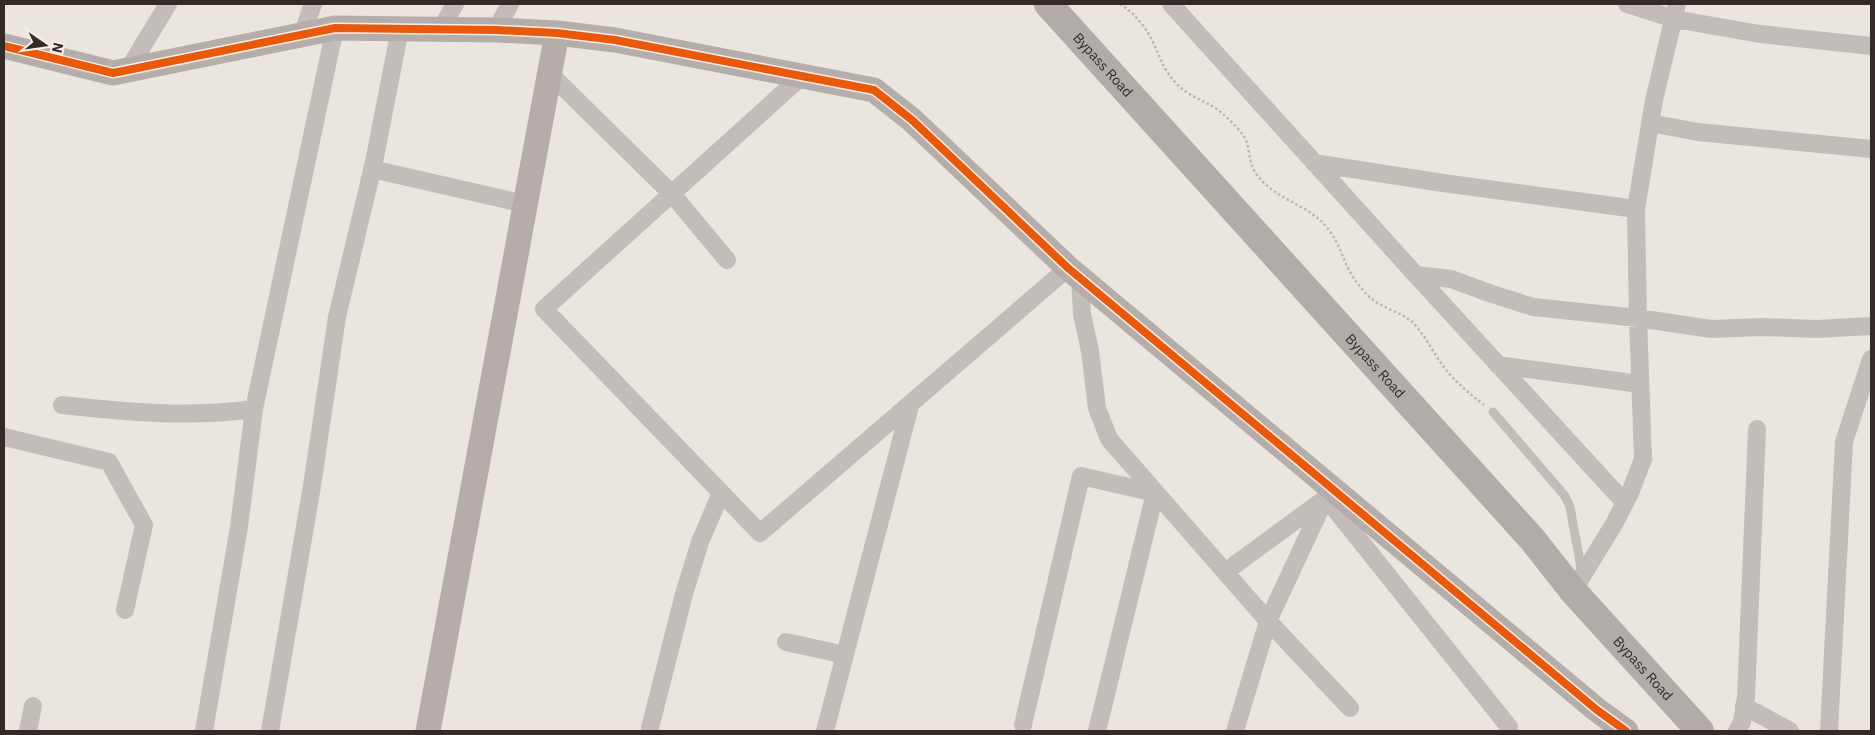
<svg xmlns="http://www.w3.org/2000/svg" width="1875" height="735" font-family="'IBM Plex Sans',sans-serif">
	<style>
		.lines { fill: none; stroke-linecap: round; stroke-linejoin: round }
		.path { stroke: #bcb5b1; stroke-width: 2.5; stroke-dasharray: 2.5 2.5; stroke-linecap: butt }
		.lane { stroke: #c3bdb9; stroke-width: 9 }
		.street { stroke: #c3bdb9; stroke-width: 18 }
		.secondary { stroke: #b4adaa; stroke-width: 25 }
		.primary { stroke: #b2aca9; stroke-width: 28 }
		.cycleway-casing { stroke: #f7efe7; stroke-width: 11 }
		.cycleway { stroke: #e8590c; stroke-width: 8 }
		.labels { text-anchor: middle; stroke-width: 4; stroke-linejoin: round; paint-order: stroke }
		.street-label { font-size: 14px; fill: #332b28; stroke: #f7efe7 }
	</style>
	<rect width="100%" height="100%" fill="#ebe5e0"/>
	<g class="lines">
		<path class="path" d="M 1120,4 C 1133,12 1145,26 1152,40 C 1160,57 1163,69 1176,83 C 1189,98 1209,101 1223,114 C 1231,121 1244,133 1247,143 C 1250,153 1249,163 1255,172 C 1272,198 1304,203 1324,224 C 1341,242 1342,262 1355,280 C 1361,288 1368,297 1376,302 C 1387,309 1400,313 1410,320 C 1424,332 1432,351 1443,366 C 1455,382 1469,393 1484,405"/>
		<path class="lane" d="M 1493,412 L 1565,496 L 1570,507 L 1582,573"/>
		<path class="street" d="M 1171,4 L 1416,275 L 1625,503
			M 1627,4 L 1674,19 L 1760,34 L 1871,46
			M 441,29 L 455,4
			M 496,30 L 510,4
			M 302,35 L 313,4
			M 128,70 L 168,4
			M 549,73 L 672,194 L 727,260
			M 802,76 L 544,309 L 760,533 L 1068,268
			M 1650,123 L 1698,132 L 1871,149
			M 1314,163 L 1443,183 L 1636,209
			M 372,169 L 525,204
			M 1416,275 L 1451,279 L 1492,294 L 1533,307 L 1638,318 L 1711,329 L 1762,327 L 1817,329 L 1871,326
			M 1080,278 L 1082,314 L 1090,351 L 1097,408 L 1109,439 L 1268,621 L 1350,708
			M 1498,365 L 1640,384
			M 62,405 C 126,412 189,418 254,409
			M 4,437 L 109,462 L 144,525 L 125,610
			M 1225,572 L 1326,498 L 1509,727
			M 1573,591 L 1614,524 L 1630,493 L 1643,459 L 1638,318 L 1636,209 L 1654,100 L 1677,4
			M 786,642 L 845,655
			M 1744,706 L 1790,731
			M 1023,725 L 1081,476 L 1155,493 L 1097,731
			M 650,728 L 684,594 L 700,542 L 721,493
			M 28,731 L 33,706
			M 204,731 L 239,527 L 254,409 L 335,28
			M 270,731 L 312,486 L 337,317 L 374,162 L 400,29
			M 825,731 L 910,406
			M 1235,731 L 1268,621 L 1325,499
			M 1737,731 L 1742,722 L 1746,698 L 1757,429
			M 1829,731 L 1844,442 L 1871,359"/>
		<path class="secondary" d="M 4,46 L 113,73 L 335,28 L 496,30 L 557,33 L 615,40 L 874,90 L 912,120 L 1068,268 L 1597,710 L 1626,731
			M 428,731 L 557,33"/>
		<path class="primary" id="s1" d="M 1048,4 L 1532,539 L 1573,591 L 1700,731"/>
		<defs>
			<path id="cycleway" d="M 4,46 L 113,73 L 335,28 L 496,30 L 557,33 L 615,40 L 874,90 L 912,120 L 1068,268 L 1597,710 L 1626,731"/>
		</defs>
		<use href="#cycleway" class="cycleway-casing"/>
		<use href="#cycleway" class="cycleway"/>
	</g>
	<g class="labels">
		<g class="street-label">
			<text dy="5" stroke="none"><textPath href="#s1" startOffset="82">Bypass Road</textPath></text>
			<text dy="5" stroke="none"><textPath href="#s1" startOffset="488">Bypass Road</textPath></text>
			<text dy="5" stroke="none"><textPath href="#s1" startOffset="892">Bypass Road</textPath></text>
		</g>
	</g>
	<rect width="1875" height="735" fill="none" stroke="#332b28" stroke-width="10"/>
	<g transform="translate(45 45) rotate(103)" stroke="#f7efe7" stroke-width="4" paint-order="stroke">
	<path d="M0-4L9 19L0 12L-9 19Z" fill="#332b28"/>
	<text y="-8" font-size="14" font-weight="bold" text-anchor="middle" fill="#332b28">N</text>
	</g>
</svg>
